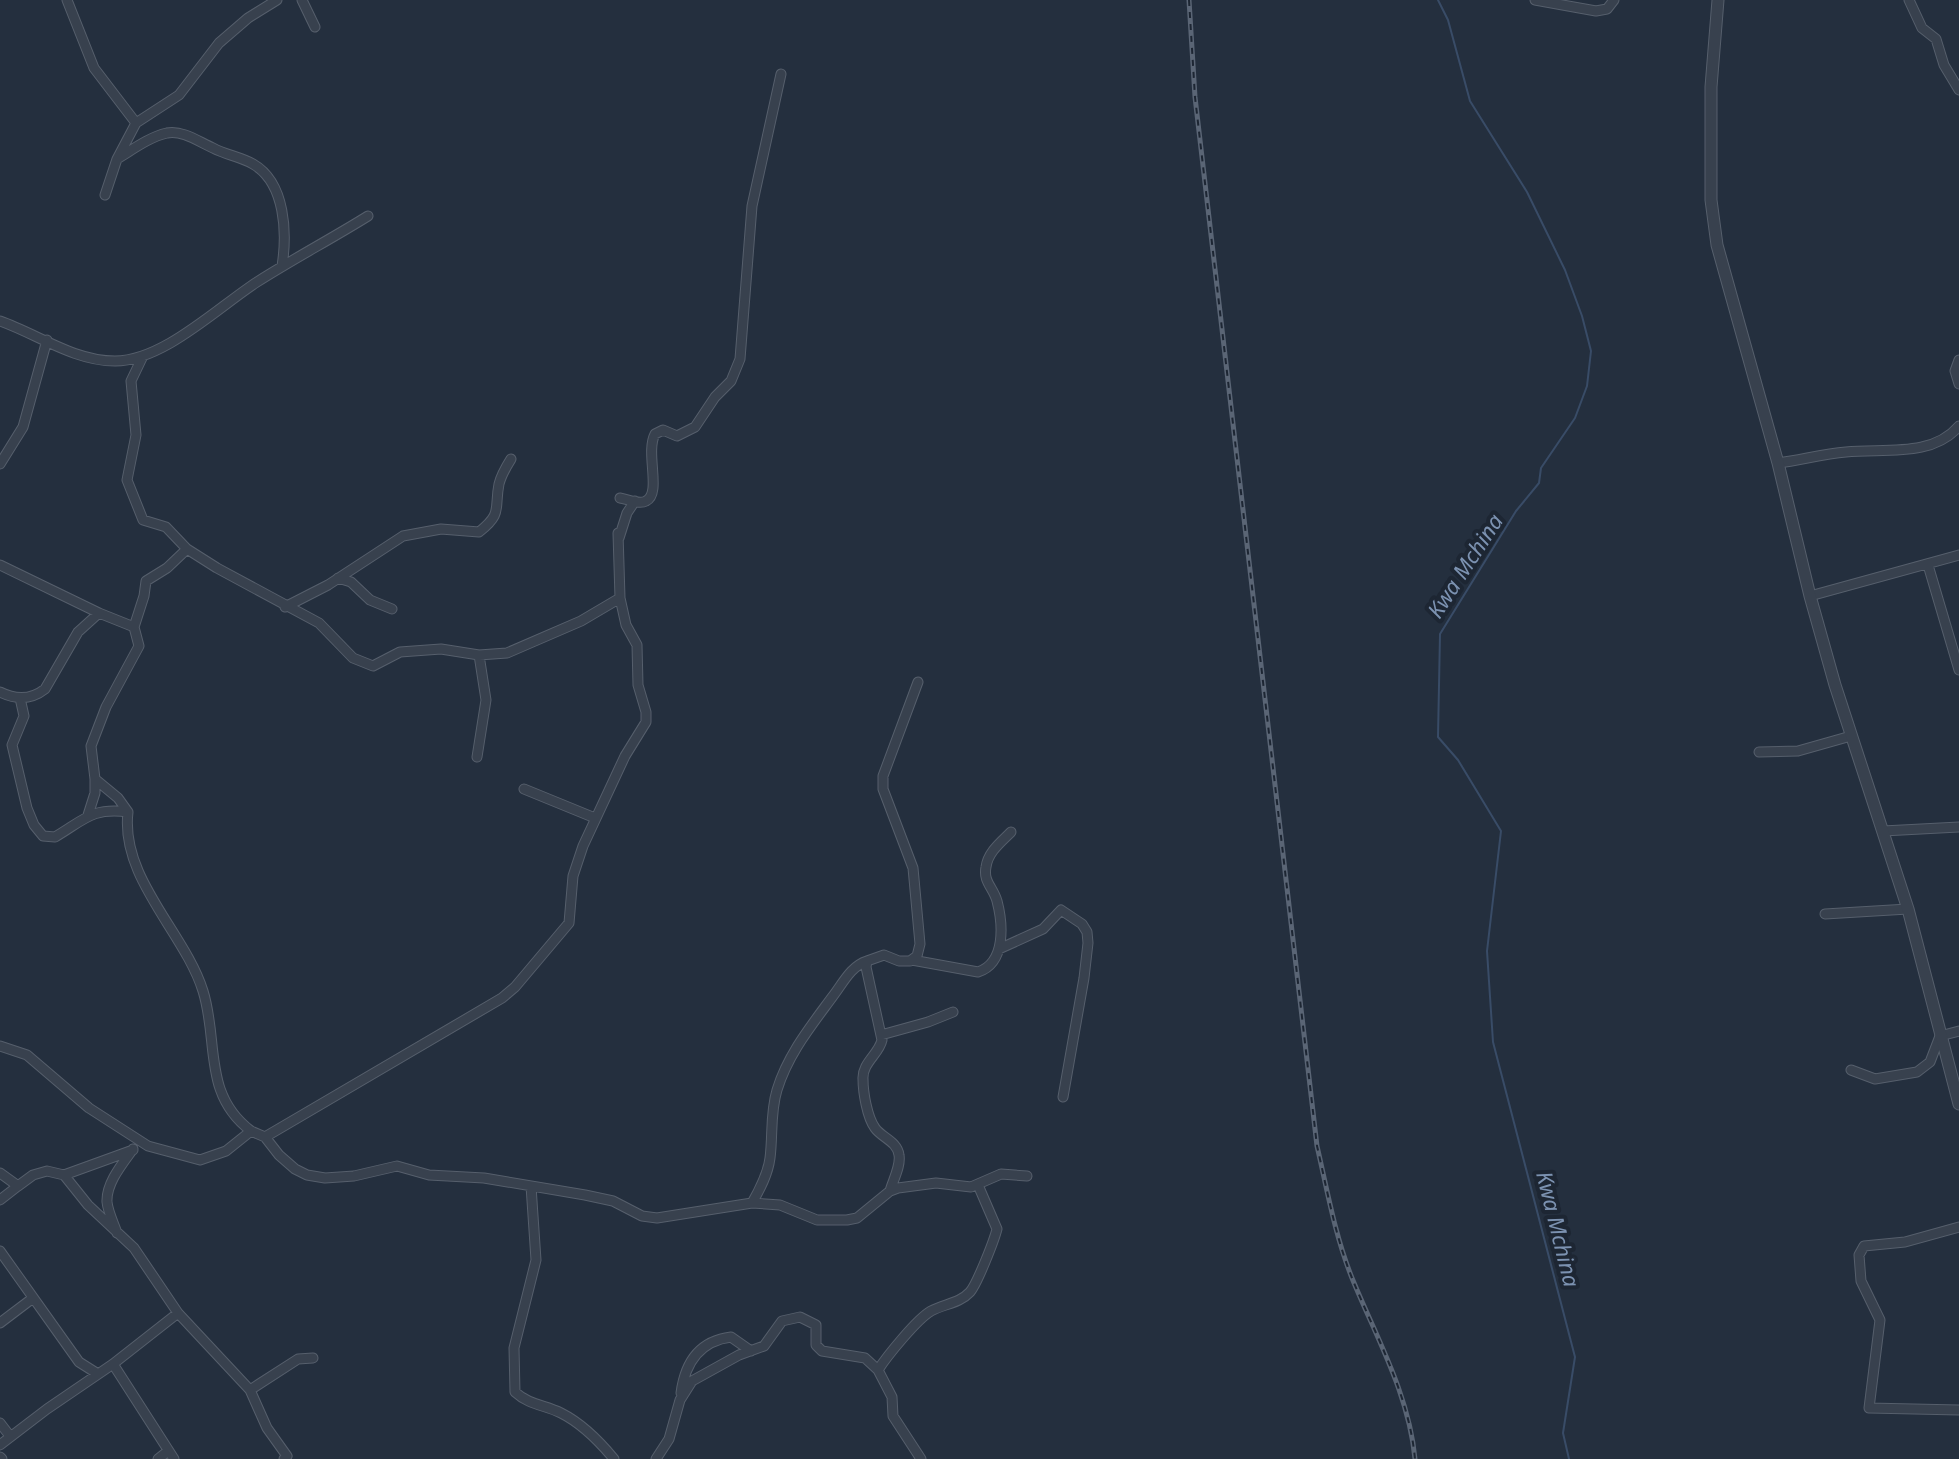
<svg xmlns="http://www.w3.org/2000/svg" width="1959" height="1459" font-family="'Noto Sans',sans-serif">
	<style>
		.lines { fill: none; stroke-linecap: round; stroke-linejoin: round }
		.stream { stroke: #394c67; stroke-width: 2 }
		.minor-casing { stroke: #565f6c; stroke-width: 11 }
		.tertiary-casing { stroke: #565f6c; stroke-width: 13 }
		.minor { stroke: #38414e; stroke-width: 9 }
		.tertiary { stroke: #38414e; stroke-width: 11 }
		.rail-casing { stroke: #5a6575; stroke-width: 5 }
		.rail { stroke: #1d2633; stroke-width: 2; stroke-dasharray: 6; stroke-linecap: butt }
		.labels { text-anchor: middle; stroke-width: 8; stroke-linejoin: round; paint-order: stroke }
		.water-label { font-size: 22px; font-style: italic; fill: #7c92b1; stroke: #1d2633 }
	</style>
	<rect width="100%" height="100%" fill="#242f3e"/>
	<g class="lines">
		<path class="stream" d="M 1438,0 L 1448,20 L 1470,101 L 1527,192 L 1565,270 L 1582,316 L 1591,351 L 1587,386 L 1575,418 L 1541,468 L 1539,483 L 1516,511 L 1440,634 L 1438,737 L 1458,760 L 1501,831 L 1487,951 L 1493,1042 L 1575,1357 L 1563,1433 L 1569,1459"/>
		<defs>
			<path id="minor" d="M 67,0 L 94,68 L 136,123
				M 302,0 L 315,27
				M 1535,0 L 1596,11 L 1607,9 L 1614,0
				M 1909,0 L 1922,28 L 1936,39 L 1944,65 L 1959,90
				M 117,159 C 132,150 149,137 167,133 C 183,130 199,142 213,148 C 226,155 241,157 253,164 C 286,183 287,234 282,266
				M 105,195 L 117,159 L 136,123 L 179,95 L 219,43 L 248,18 L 277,0
				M 0,321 C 37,334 74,361 115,361 C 163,361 217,308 257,282 C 293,259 331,239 368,216
				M 142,358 L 131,381 L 136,435 L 127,480 L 143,520 L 166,527 L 187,549 L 217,568 L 319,623 L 353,658 L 373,666 L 400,652 L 441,649 L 479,655 L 507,653 L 581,621 L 620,598 L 618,533
				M 1959,360 L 1955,371 L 1959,384
				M 1778,463 C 1801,460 1823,454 1846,452 C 1883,448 1932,458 1959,426
				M 0,464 L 23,427 L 47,340
				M 620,498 C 627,499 639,505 646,501 C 662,493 645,453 655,434 L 663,430 L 677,436 L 695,427 L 715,397 L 731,381 L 740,359 L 752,206 L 781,74
				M 619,538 L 627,513 L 635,501
				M 0,565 L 99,613
				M 1928,565 L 1959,670
				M 338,578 L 351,582 L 370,600 L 392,609
				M 1810,596 L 1959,555
				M 285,607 L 328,585 L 403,536 L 441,529 L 479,532 C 503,513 494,509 499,484 C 501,476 506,467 511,459
				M 134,627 L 139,646 L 106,707 L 91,746 L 95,779 L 118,798 L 128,812 C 120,878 185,933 203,991 C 219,1042 202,1094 251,1131
				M 0,692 C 16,700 31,700 45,689 L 78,632 L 99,613 L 134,627 L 144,596 L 146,581 L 167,568 L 187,549
				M 20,698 L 24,716 L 12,745 L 27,808 L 34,825 L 43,836 L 55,837 C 84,820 92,807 128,812
				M 1759,752 L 1798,751 L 1851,736
				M 477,757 L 486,700 L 479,655
				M 524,789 L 595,818
				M 88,815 L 95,793 L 95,779
				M 1883,831 L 1959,827
				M 1825,914 L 1908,909
				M 999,949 L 1043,929 L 1061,910 L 1082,924 L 1087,932 L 1088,943 L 1084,978 L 1063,1097
				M 912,960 L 978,972 C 1006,963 1003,924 997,901 C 993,887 983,882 986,867 C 988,852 1001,842 1011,832
				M 881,1035 L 928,1022 L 953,1012
				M 0,1046 L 27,1055 L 89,1108 L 148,1146 L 200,1160 L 226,1151 L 251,1131 L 265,1137 L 279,1155 L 295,1169 L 307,1175 L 325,1178 L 354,1176 L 397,1166 L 429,1175 L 484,1178 L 585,1195 L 613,1201 L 642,1216 L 657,1218 L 752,1203 L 780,1205 L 817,1220 L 847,1220 L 857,1218 L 890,1191 L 898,1188 L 936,1183 L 971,1187 L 1001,1174 L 1027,1176
				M 1851,1070 L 1875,1079 L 1917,1072 L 1930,1062 L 1940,1036 L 1959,1031
				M 265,1137 L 502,998 L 515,987 L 569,923 L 573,876 L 583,846 L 625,756 L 646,722 L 646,712 L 638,685 L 637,645 L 626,625 L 620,598
				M 0,1173 L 18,1186 L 33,1175 L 47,1171 L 64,1175 L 88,1205 L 134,1248 L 178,1313 L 250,1390 L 267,1428 L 287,1456 L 284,1459
				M 64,1175 L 133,1150
				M 531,1186 L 536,1260 L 514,1348 L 515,1392 C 529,1405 545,1405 561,1413 C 581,1423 600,1442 614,1459
				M 890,1191 C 893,1180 901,1166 899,1155 C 897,1141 882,1138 875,1128 C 867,1117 863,1092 863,1079 C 862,1063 879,1054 882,1040 L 866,967 L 867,961 L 884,955 L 899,961 L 910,961 L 917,956 L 920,944 L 913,868 L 883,789 L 883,776 L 918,682
				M 0,1200 L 18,1186
				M 752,1203 C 760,1189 768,1174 770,1158 C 773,1135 770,1113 777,1090 C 788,1054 811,1026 833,996 C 843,983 851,966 867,961
				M 1959,1227 L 1905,1242 L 1864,1246 L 1859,1255 L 1861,1281 L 1880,1320 L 1869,1408 L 1959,1410
				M 117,1233 C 114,1224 108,1212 107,1202 C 106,1183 123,1163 133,1149
				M 0,1251 L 79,1362 L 98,1374
				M 0,1323 L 33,1298
				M 113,1364 L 174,1459
				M 878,1370 C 887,1356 917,1319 931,1311 C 944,1304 960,1303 970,1292 C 977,1284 994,1241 997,1229 L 978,1185
				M 250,1390 L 298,1359 L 313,1358
				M 681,1393 C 685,1363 699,1341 731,1337 L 751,1351
				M 0,1423 L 10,1436
				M 0,1445 L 47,1409 L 113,1364 L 178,1313
				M 0,1457 L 2,1459
				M 158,1459 L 168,1451
				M 656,1459 L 669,1439 L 680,1400 L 692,1381 L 739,1355 L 764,1346 L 782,1321 L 800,1317 L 816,1325 L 816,1345 L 822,1351 L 865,1358 L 878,1370 L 892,1397 L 893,1416 L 921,1459"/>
			<path id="tertiary" d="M 1718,0 L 1711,87 L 1711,200 L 1717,245 L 1778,463 L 1810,596 L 1835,685 L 1908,909 L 1959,1104"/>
		</defs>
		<use href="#minor" class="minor-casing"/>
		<use href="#tertiary" class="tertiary-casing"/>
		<use href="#minor" class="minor"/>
		<use href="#tertiary" class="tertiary"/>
		<defs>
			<path id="rail" d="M 1189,0 L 1195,97 L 1317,1146 C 1327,1189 1335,1236 1352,1278 C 1376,1337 1409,1394 1415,1459"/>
		</defs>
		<use href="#rail" class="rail-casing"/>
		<use href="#rail" class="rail"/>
	</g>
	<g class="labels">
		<g class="water-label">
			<text transform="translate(1465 566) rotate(-57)" y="8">Kwa Mchina</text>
			<text transform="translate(1558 1229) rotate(76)" y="8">Kwa Mchina</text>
		</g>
	</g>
</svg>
